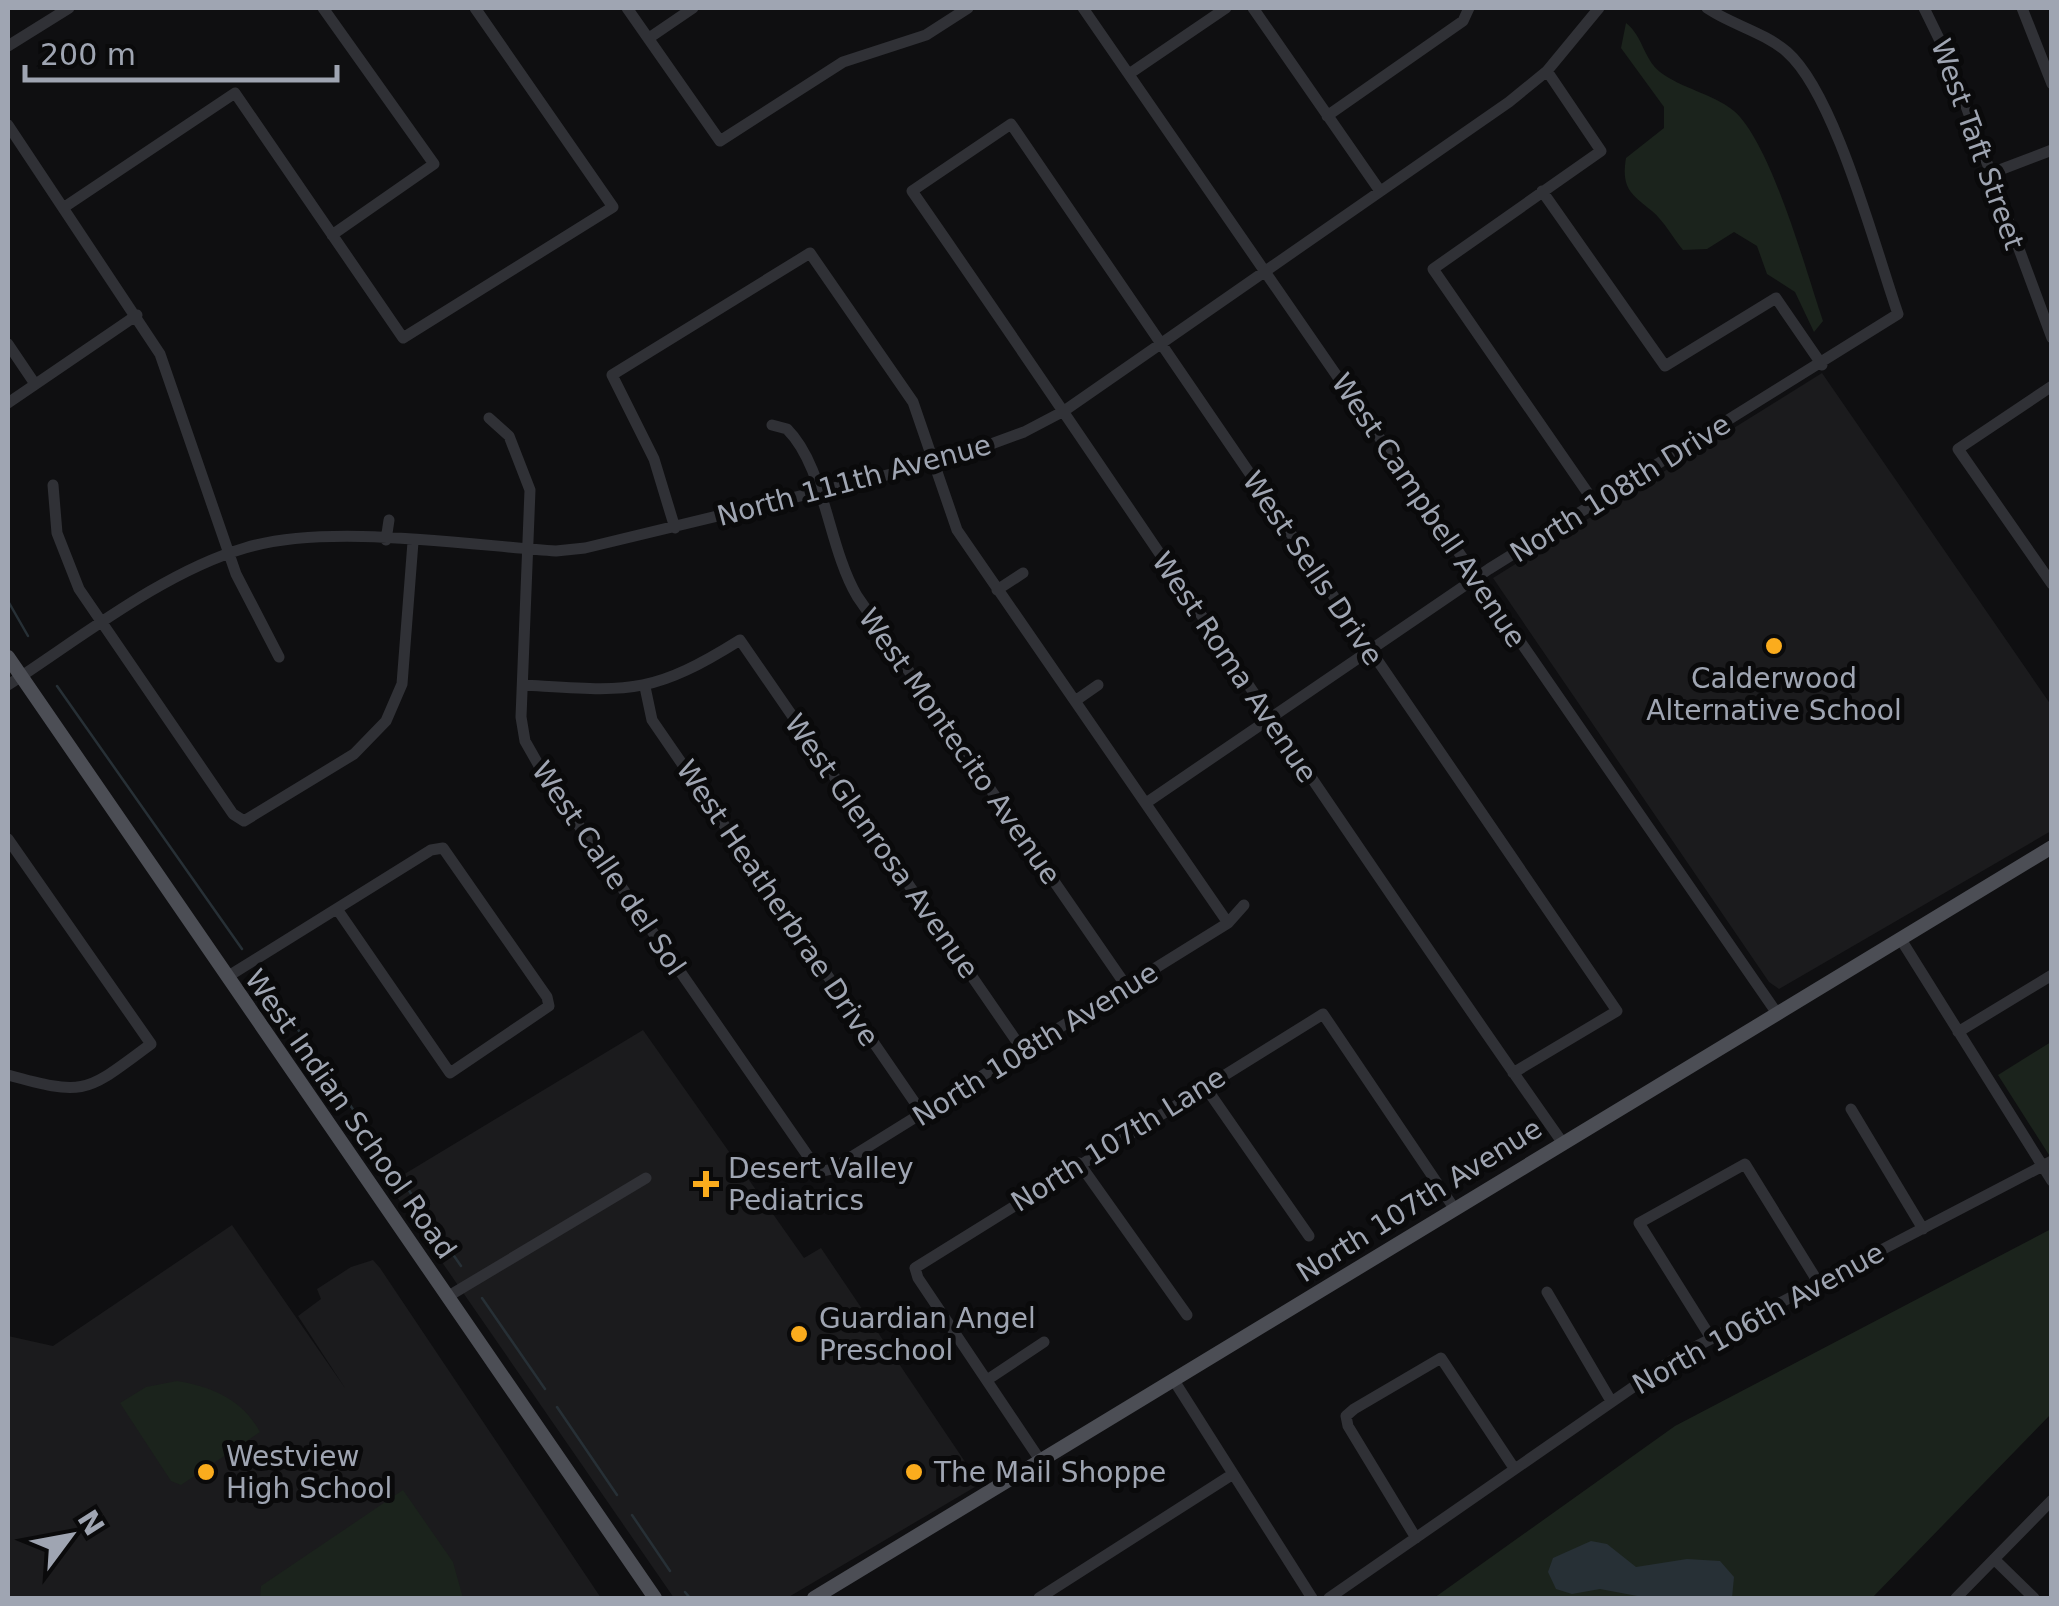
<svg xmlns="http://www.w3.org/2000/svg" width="2059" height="1606" font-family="'DejaVu Sans',sans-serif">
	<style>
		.built { fill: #1b1b1d }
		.green { fill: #1b231c }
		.water { fill: #273036 }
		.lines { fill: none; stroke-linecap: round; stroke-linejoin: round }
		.stream { stroke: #273036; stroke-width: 2.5 }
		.minor { stroke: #303136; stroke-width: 11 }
		.major { stroke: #4c4e55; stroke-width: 14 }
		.poi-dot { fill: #fbac1d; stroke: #0a0a0b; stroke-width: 4 }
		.labels { text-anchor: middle; stroke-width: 10; stroke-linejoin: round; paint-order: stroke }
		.street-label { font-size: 28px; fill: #9fa5b2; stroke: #0a0a0b }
		.poi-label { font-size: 28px; fill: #9fa5b2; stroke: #0a0a0b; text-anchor: start }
	</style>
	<rect width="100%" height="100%" fill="#0f0f11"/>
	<path class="built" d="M 1822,373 L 2051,705 L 2051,831 L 1779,989 L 1769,982 L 1493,578 Z
		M 643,1030 L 804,1258 L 821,1248 L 980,1484 L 787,1598 L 674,1598 L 388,1184 Z
		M 232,1225 L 345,1388 L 298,1316 L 321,1299 L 317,1289 L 351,1267 L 373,1260 L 380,1268 L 601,1598 L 8,1598 L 8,1336 L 53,1346 Z"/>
	<path class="green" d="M 1626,23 C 1643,36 1643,58 1660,72 C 1682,89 1712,93 1734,111 C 1771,143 1806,271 1823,321 L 1814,332 L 1795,292 L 1767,274 L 1757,246 L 1734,232 L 1707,249 L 1683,250 C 1673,238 1664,221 1652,211 C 1631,194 1621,188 1626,158 L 1664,128 L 1664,107 L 1621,48 Z
		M 2051,1042 L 2051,1158 L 1998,1075 Z
		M 2051,1229 L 2051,1414 L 1872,1598 L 1434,1598 L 1675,1426 Z
		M 177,1381 C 212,1387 242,1399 260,1432 L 181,1485 L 171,1481 L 120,1403 L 146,1387 Z
		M 403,1490 L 453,1562 L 463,1598 L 260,1598 L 261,1586 Z"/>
	<path class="water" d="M 1591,1541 L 1607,1544 L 1636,1567 L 1687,1559 L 1720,1561 L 1734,1577 L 1732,1598 L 1648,1598 L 1600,1589 L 1572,1594 L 1556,1589 L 1548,1572 L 1553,1558 Z"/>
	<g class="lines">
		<path class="stream" d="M 8,601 L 28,636
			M 57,686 L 242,949
			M 259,973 L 461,1266
			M 482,1298 L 545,1389
			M 557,1407 L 617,1495
			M 632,1515 L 670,1571
			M 685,1592 L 690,1598"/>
		<path class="minor" d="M 323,8 L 434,164 L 332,235
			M 627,8 L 720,141 L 843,62 L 926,35 L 968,8
			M 1083,8 L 1776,1012
			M 1253,8 L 1380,191
			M 1924,8 L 1947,55 L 2052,338
			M 2022,8 L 2052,84
			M 649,38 L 693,8
			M 8,46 L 69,8
			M 1547,71 L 1601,151 L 1433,269 L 1594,502
			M 1129,74 L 1226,8
			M 1327,116 L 1463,21 L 1469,8
			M 8,125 L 160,354 L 236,574 L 279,657
			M 1989,174 L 2052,150
			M 1542,191 L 1665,366 L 1776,298 L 1822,365
			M 63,208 L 235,93 L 403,338 L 613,207 L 475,8
			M 8,344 L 35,384
			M 2052,386 L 1958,449 L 2052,584
			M 8,403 L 137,315
			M 489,418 L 509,436 L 530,490 L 521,717 L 525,741 L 546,778 L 819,1172 L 832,1169 L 1228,923 L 1244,905
			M 772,425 L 787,429 C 825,467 828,547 857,596 L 1127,987
			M 53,485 L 57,533 L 79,589 L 233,814 L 244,821 L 354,754 L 386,721 L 402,684 L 413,542
			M 675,528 L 654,459 L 612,375 L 810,253 L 913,402 L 957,530 L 1228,923
			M 386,540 L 389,520
			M 997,590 L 1023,573
			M 8,685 C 79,639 163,572 245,548 C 327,523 467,545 556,551 L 585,548 L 945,461 L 1024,432 L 1064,411 L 1509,102 L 1547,71 L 1599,8
			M 523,685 C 628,691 649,697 740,640 L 1024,1052
			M 645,687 L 652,720 L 922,1113
			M 1075,701 L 1098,685
			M 1146,803 L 1489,569 L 1898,314 C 1875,248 1835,94 1787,52 C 1764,32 1730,24 1707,8
			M 8,839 L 151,1044 C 86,1092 87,1097 8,1075
			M 1900,938 L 2052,1181
			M 227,977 L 431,850 L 443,848 L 547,997 L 549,1006 L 450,1073 L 337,909
			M 1958,1032 L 2052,975
			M 1513,1073 L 1617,1011 L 1011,124 L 912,191 C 1131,506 1341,828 1562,1142
			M 1204,1085 L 1309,1236
			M 1851,1109 L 1923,1229
			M 1079,1163 L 1187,1315
			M 1547,1292 L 1611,1401
			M 447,1297 L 646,1178
			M 1711,1338 L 1639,1223 L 1745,1164 L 1818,1282
			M 1173,1379 L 1312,1598
			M 987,1380 L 1044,1342
			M 1040,1460 L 918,1278 L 915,1268 L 1323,1014 L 1454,1208
			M 1416,1538 L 1348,1426 L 1346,1416 L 1354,1409 L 1441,1358 L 1514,1468
			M 1994,1559 L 2034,1598
			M 1039,1598 L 1233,1474
			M 1329,1598 L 1678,1356 L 2052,1161
			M 1956,1598 L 2052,1500"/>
		<path class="major" d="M 8,657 L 655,1598
			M 814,1598 L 2052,847"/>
	</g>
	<g class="poi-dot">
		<circle cx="1774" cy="646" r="10"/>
		<path d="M701 1169h10v10h10v10h-10v10h-10v-10h-10v-10h10z"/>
		<circle cx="799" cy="1334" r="10"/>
		<circle cx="206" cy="1472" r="10"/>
		<circle cx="914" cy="1472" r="10"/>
	</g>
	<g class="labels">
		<g class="street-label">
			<text transform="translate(1978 144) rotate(70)" y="10">West Taft Street</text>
			<text transform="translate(854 480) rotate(-15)" y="10">North 111th Avenue</text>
			<text transform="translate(1620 488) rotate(-32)" y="10">North 108th Drive</text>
			<text transform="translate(1429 510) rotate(56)" y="10">West Campbell Avenue</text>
			<text transform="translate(1313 568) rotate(56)" y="10">West Sells Drive</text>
			<text transform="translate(1235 667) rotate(56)" y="10">West Roma Avenue</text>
			<text transform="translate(960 746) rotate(55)" y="10">West Montecito Avenue</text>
			<text transform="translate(882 846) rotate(55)" y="10">West Glenrosa Avenue</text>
			<text transform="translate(609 868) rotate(56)" y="10">West Calle del Sol</text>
			<text transform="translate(778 903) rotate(56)" y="10">West Heatherbrae Drive</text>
			<text transform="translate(1035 1044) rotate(-32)" y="10">North 108th Avenue</text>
			<text transform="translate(351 1114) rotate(55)" y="10">West Indian School Road</text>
			<text transform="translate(1118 1139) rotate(-32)" y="10">North 107th Lane</text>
			<text transform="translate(1419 1200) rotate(-32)" y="10">North 107th Avenue</text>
			<text transform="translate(1758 1318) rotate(-29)" y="10">North 106th Avenue</text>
		</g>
		<g class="poi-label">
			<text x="1774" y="688" text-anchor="middle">Calderwood<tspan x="1774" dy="32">Alternative School</tspan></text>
			<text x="728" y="1178">Desert Valley<tspan x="728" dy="32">Pediatrics</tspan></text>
			<text x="819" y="1328">Guardian Angel<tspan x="819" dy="32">Preschool</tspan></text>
			<text x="226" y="1466">Westview<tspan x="226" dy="32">High School</tspan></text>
			<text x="934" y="1482">The Mail Shoppe</text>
		</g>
	</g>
	<rect width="2059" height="1606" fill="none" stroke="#9fa5b2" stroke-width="20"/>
	<g transform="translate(70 1536) rotate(58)" stroke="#0a0a0b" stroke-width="8" paint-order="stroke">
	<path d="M0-8L18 38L0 25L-18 38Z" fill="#9fa5b2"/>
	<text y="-15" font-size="28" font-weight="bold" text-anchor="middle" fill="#9fa5b2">N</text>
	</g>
	<path d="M25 65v15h312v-15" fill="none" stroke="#9fa5b2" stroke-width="5"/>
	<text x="40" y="65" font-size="30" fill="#9fa5b2" stroke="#0a0a0b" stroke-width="8" paint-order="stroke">200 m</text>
</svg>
